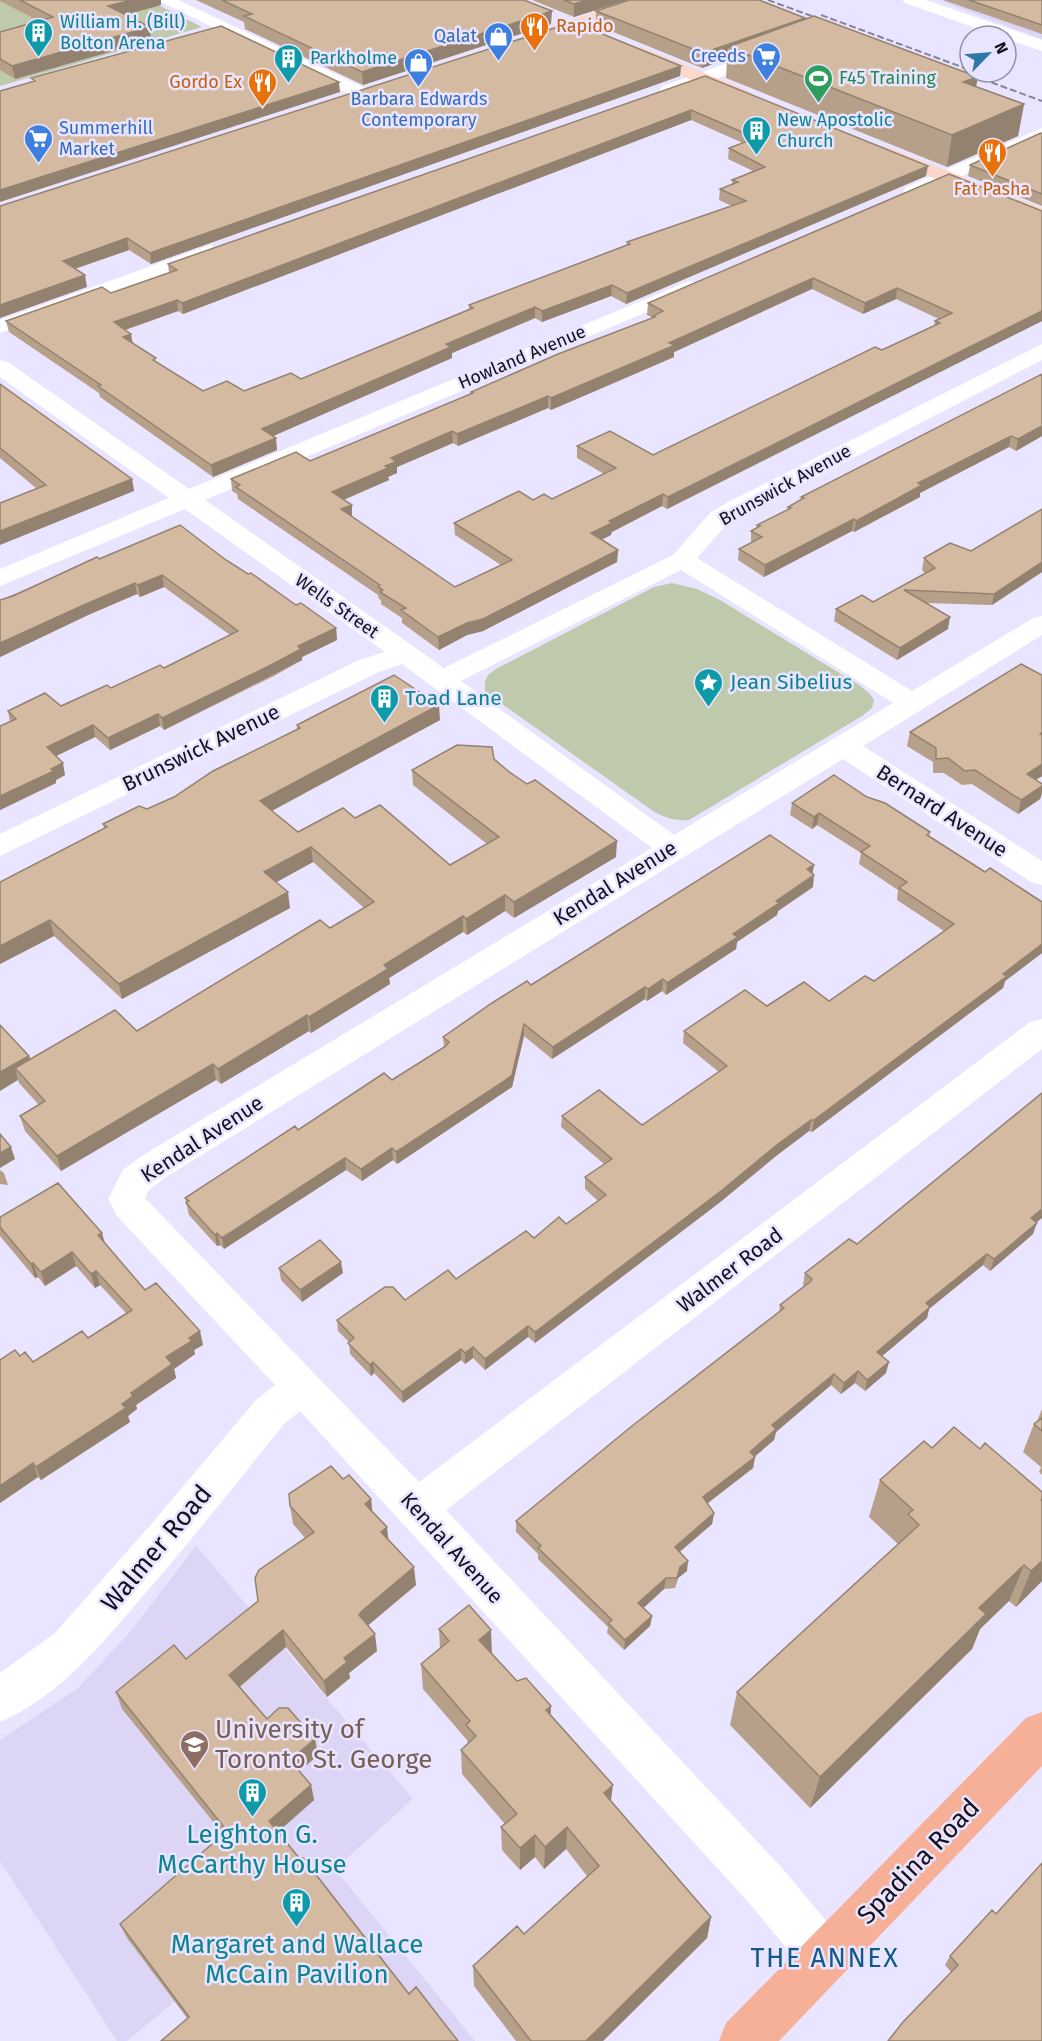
<svg xmlns="http://www.w3.org/2000/svg" width="1042" height="2041" font-family="'Fira Sans',sans-serif">
	<style>
		.built { fill: #dcd5f6 }
		.green { fill: #becaab }
		.lines { fill: none; stroke-linecap: round; stroke-linejoin: round }
		.street { fill: #fff; fill-rule: evenodd }
		.secondary { fill: #fbd7cc; fill-rule: evenodd }
		.primary { fill: #f7b098; fill-rule: evenodd }
		.rail { stroke: #888498; stroke-width: 2; stroke-dasharray: 7 3; stroke-linecap: butt }
		.wall { fill: #b6a08a; fill-rule: evenodd }
		.shaded-wall { fill: #948270 }
		.building { fill: #d4baa0; stroke: #948270; stroke-width: 1.5; fill-rule: evenodd }
		.labels { text-anchor: middle; stroke-width: 5; stroke-linejoin: round; paint-order: stroke }
		.far-culture-label { font-size: 18px; fill: #0d838f; stroke: #e9e4ff; text-anchor: start }
		.far-food-label { font-size: 18px; fill: #c56008; stroke: #e9e4ff; text-anchor: start }
		.far-shop-label { font-size: 18px; fill: #366cbe; stroke: #e9e4ff; text-anchor: end }
		.far-leisure-label { font-size: 18px; fill: #27864d; stroke: #e9e4ff; text-anchor: start }
		.far-street-label { font-size: 18px; fill: #13111c; stroke: #e9e4ff }
		.culture-label { font-size: 21px; fill: #0d838f; stroke: #e9e4ff; text-anchor: start }
		.street-label { font-size: 21px; fill: #13111c; stroke: #e9e4ff }
		.near-street-label { font-size: 26px; fill: #13111c; stroke: #e9e4ff }
		.near-education-label { font-size: 26px; fill: #785e54; stroke: #e9e4ff; text-anchor: start }
		.near-culture-label { font-size: 26px; fill: #0d838f; stroke: #e9e4ff }
		.near-neighbourhood-label { font-size: 27px; letter-spacing: 1.5px; fill: #125987; stroke: #e9e4ff }
	</style>
	<rect width="100%" height="100%" fill="#e9e4ff"/>
	<path class="built" d="M 1037,0 L 1042,2 L 1042,39 L 941,1 Z
		M 196,1546 L 413,1799 L 335,1869 L 475,2041 L 217,2041 L 185,1993 L 127,2041 L 117,2041 L 0,1861 L 0,1740 L 78,1688 L 130,1632 Z"/>
	<path class="green" d="M 0,0 L 148,0 L 202,27 L 0,86 Z
		M 672,583 L 697,589 L 720,600 L 859,685 L 870,694 L 874,700 L 872,708 L 862,716 L 689,820 C 675,821 665,818 653,811 L 485,692 L 485,681 L 488,675 L 496,669 L 654,587 Z"/>
	<g class="lines">
		<path class="street" d="M 157,0 L 178,0 L 367,89 L 370,93 L 367,97 L 355,97 Z
			M 903,0 L 926,0 L 1042,40 L 1042,51 L 1006,39 L 1006,36 L 998,36 L 905,3 Z
			M 767,49 L 773,50 L 775,54 L 773,58 L 675,94 L 663,94 L 660,90 L 663,86 Z
			M 1042,128 L 1042,140 L 920,195 L 913,197 L 903,191 L 906,187 Z
			M 210,245 L 217,247 L 220,251 L 217,255 L 0,333 L 0,320 Z
			M 689,281 L 696,283 L 699,287 L 696,291 L 205,500 L 444,668 L 673,555 L 710,513 L 728,502 L 1042,344 L 1042,360 L 728,523 L 697,558 L 912,691 L 1033,618 L 1042,616 L 1042,635 L 863,746 L 1042,861 L 1042,885 L 1031,882 L 843,759 L 166,1177 L 149,1190 L 145,1198 L 419,1482 L 1030,1022 L 1042,1019 L 1042,1049 L 446,1510 L 783,1869 L 842,1940 L 849,1957 L 842,1974 L 825,1981 L 808,1974 L 749,1903 L 300,1411 L 284,1424 C 239,1480 195,1536 148,1590 C 107,1638 60,1697 0,1722 L 0,1673 L 55,1633 L 153,1522 L 256,1400 L 275,1385 L 117,1216 L 108,1199 L 123,1170 L 140,1157 L 652,848 L 402,664 L 379,672 L 0,856 L 0,834 L 359,660 L 385,652 L 185,509 L 0,586 L 0,569 L 169,498 L 0,377 L 0,360 L 8,362 L 189,489 ZM 681,570 L 893,703 L 674,835 L 461,681 Z"/>
		<path class="secondary" d="M 634,0 L 658,0 L 656,3 L 539,42 L 533,43 L 525,38 L 527,34 Z
			M 641,47 L 749,91 L 752,95 L 749,99 L 737,99 L 635,56 L 633,52 L 635,48 Z
			M 885,146 L 1042,208 L 1042,221 L 878,156 L 876,152 Z"/>
		<path class="primary" d="M 1042,1712 L 1042,1766 L 779,2041 L 719,2041 L 726,2023 L 1026,1718 Z"/>
		<path class="rail" d="M 768,0 L 828,22
			M 821,15 L 970,70
			M 963,72 L 1042,101"/>
	</g>
	<path class="wall" d="M 0,0 L 161,0 L 161,5 L 125,15 L 151,40 L 15,79 L 0,70 L 0,32 L 39,21 L 0,1 Z
		M 196,0 L 524,0 L 551,24 L 363,85 L 245,29 L 244,22 Z
		M 532,0 L 627,0 L 574,17 Z
		M 943,0 L 1042,0 L 1042,34 Z
		M 596,11 L 805,18 L 805,19 L 976,87 L 1024,104 L 1018,136 L 947,167 L 726,78 L 727,59 L 702,68 L 596,25 Z
		M 681,66 L 680,76 L 151,264 L 129,250 L 75,269 L 87,287 L 0,206 Z
		M 705,76 L 926,176 L 626,304 L 611,296 L 542,322 L 535,318 L 452,353 L 452,358 L 273,436 L 277,450 L 213,477 L 100,397 L 99,393 L 9,332 L 6,321 L 111,293 L 169,273 L 168,264 ZM 691,120 L 743,143 L 729,148 L 728,159 L 753,171 L 732,180 L 732,184 L 720,189 L 719,200 L 732,206 L 627,242 L 627,245 L 469,305 L 469,309 L 301,379 L 244,391 L 203,391 L 156,362 L 133,343 L 125,330 L 178,311 L 183,314 Z
		M 1042,134 L 1042,206 L 968,176 L 970,165 Z
		M 949,174 L 1042,321 L 667,509 L 662,506 L 611,532 L 611,535 L 602,539 L 618,550 L 617,562 L 483,631 L 467,635 L 439,650 L 402,623 L 402,618 L 381,604 L 381,600 L 379,599 L 378,595 L 238,499 L 237,494 L 232,491 L 231,479 L 310,461 L 471,394 L 471,392 L 653,318 L 647,315 L 648,303 ZM 812,289 L 863,314 L 896,299 L 939,319 L 935,321 L 934,326 L 653,455 L 577,446 L 577,458 L 604,474 L 552,499 L 533,500 L 454,523 L 455,535 L 501,565 L 455,587 L 352,517 L 344,500 L 389,480 L 388,477 L 397,473 L 397,467 L 453,443 L 458,446 L 548,408 L 551,410 L 674,357 L 674,352 Z
		M 1042,374 L 1042,436 L 1016,451 L 1009,447 L 920,493 L 920,497 L 854,532 L 852,531 L 764,577 L 738,560 L 739,549 L 751,543 L 751,531 L 757,528 L 757,525 L 788,510 L 788,507 L 801,500 L 801,497 Z
		M 0,384 L 132,479 L 134,491 L 37,489 L 0,458 Z
		M 1042,509 L 1042,572 L 992,605 L 925,603 L 948,629 L 897,660 L 834,621 L 836,609 L 873,602 L 925,573 L 922,570 L 924,558 L 971,551 Z
		M 99,559 L 226,560 L 296,605 L 336,628 L 337,640 L 302,657 L 302,660 L 274,676 L 164,730 L 160,726 L 110,750 L 95,737 L 56,756 L 65,775 L 56,780 L 56,783 L 0,810 L 0,726 L 10,722 L 8,711 L 61,706 L 164,668 L 230,635 L 164,587 L 140,597 L 137,594 L 88,615 L 0,657 L 0,600 Z
		M 1042,675 L 1042,776 L 1036,780 L 1042,784 L 1042,793 L 1040,799 L 1018,814 L 972,784 L 962,785 L 944,773 L 933,773 L 933,762 L 907,746 L 910,732 Z
		M 440,720 L 272,811 L 298,832 L 355,818 L 450,865 L 487,844 L 413,785 L 412,770 L 494,759 L 616,857 L 514,918 L 505,911 L 467,935 L 463,932 L 389,978 L 390,984 L 311,1033 L 309,1031 L 221,1084 L 216,1080 L 61,1171 L 25,1131 L 20,1116 L 39,1105 L 19,1083 L 0,1025 L 29,1056 L 30,1059 L 137,1031 L 330,928 L 364,908 L 313,862 L 276,882 L 290,908 L 122,999 L 54,936 L 0,964 L 0,882 L 104,828 L 103,824 L 147,809 L 174,797 L 297,729 L 297,725 Z
		M 867,797 L 930,832 L 929,836 L 985,872 L 1042,902 L 1042,953 L 1005,981 L 1003,988 L 812,1132 L 809,1131 L 776,1156 L 719,1203 L 535,1343 L 528,1337 L 485,1370 L 473,1358 L 465,1364 L 461,1360 L 403,1403 L 374,1373 L 371,1376 L 350,1354 L 349,1342 L 338,1331 L 337,1320 L 405,1300 L 456,1279 L 534,1238 L 566,1224 L 598,1201 L 585,1189 L 585,1177 L 604,1164 L 561,1127 L 562,1116 L 642,1125 L 719,1072 L 683,1043 L 684,1031 L 767,1006 L 829,1001 L 874,981 L 944,931 L 897,900 L 898,890 L 859,864 L 861,853 L 817,825 L 812,829 L 790,815 L 792,803 Z
		M 813,873 L 813,887 L 778,911 L 777,915 L 737,942 L 736,949 L 666,995 L 662,991 L 647,1001 L 645,999 L 552,1059 L 524,1036 L 512,1087 L 397,1164 L 393,1160 L 362,1181 L 346,1170 L 224,1249 L 220,1245 L 217,1246 L 189,1215 L 185,1198 L 298,1130 L 392,1080 L 444,1047 L 443,1037 L 531,985 Z
		M 1042,1093 L 1042,1218 L 1036,1222 L 1033,1234 L 990,1271 L 983,1265 L 929,1309 L 927,1318 L 882,1356 L 886,1373 L 865,1391 L 855,1383 L 841,1394 L 831,1385 L 776,1432 L 774,1440 L 755,1456 L 753,1468 L 707,1504 L 714,1513 L 712,1524 L 680,1552 L 687,1571 L 678,1578 L 675,1588 L 664,1589 L 643,1608 L 652,1616 L 650,1626 L 624,1650 L 607,1633 L 608,1627 L 538,1559 L 538,1554 L 516,1532 L 516,1521 L 779,1312 L 780,1305 L 804,1286 L 803,1285 L 805,1273 L 857,1244 Z
		M 0,1170 L 4,1173 L 8,1185 L 0,1184 Z
		M 0,1217 L 105,1244 L 145,1290 L 203,1345 L 194,1350 L 195,1354 L 174,1369 L 176,1378 L 136,1405 L 137,1409 L 128,1416 L 130,1422 L 41,1480 L 38,1477 L 0,1503 L 20,1356 L 33,1362 L 88,1338 L 126,1313 L 100,1285 L 95,1288 L 76,1266 L 45,1286 L 38,1277 L 35,1278 L 0,1236 Z
		M 279,1268 L 343,1273 L 302,1302 L 281,1280 Z
		M 1042,1409 L 1042,1475 L 1039,1472 L 1041,1467 L 1023,1452 L 1034,1424 L 1037,1421 Z
		M 932,1448 L 980,1449 L 1042,1492 L 1042,1581 L 1016,1607 L 1009,1601 L 980,1629 L 972,1649 L 810,1808 L 730,1725 L 737,1692 L 898,1544 L 869,1517 L 880,1480 Z
		M 343,1479 L 371,1499 L 372,1512 L 416,1585 L 368,1625 L 377,1651 L 349,1673 L 350,1678 L 327,1697 L 286,1647 L 240,1687 L 267,1719 L 318,1755 L 299,1771 L 311,1785 L 314,1800 L 278,1832 L 409,1994 L 458,2041 L 187,2018 L 127,1938 L 120,1924 L 223,1834 L 122,1709 L 116,1692 L 186,1659 L 258,1601 L 305,1538 L 293,1524 L 290,1506 Z
		M 439,1629 L 492,1654 L 517,1681 L 551,1706 L 550,1715 L 611,1801 L 711,1917 L 707,1938 L 603,2041 L 516,2041 L 474,1986 L 473,1966 L 524,1934 L 587,1876 L 566,1849 L 544,1869 L 535,1857 L 520,1870 L 502,1850 L 501,1827 L 505,1824 L 462,1774 L 461,1750 L 468,1744 L 467,1740 L 423,1689 L 421,1664 L 440,1648 Z
		M 996,1914 L 1042,2041 L 951,1972 L 945,1965 L 950,1956 Z"/>
	<path class="shaded-wall" d="M 132,0 L 161,0 L 161,5 L 110,19 L 108,6 Z
		M 587,0 L 627,0 L 574,17 L 574,4 Z
		M 552,11 L 551,24 L 363,85 L 362,72 Z
		M 805,18 L 804,32 L 728,47 L 727,59 L 702,68 L 703,53 Z
		M 150,27 L 151,40 L 15,79 L 12,66 Z
		M 681,66 L 680,76 L 151,264 L 150,253 Z
		M 978,77 L 972,108 L 963,82 Z
		M 339,82 L 340,92 L 0,202 L 0,190 Z
		M 1024,104 L 1018,136 L 947,167 L 952,135 Z
		M 691,110 L 691,120 L 183,314 L 182,303 Z
		M 928,166 L 926,176 L 626,304 L 627,293 Z
		M 127,238 L 129,250 L 65,272 L 63,261 Z
		M 85,275 L 87,287 L 0,318 L 0,305 Z
		M 813,278 L 812,289 L 674,352 L 674,357 L 551,410 L 551,398 L 669,343 Z
		M 612,285 L 611,296 L 542,322 L 542,311 Z
		M 897,288 L 896,299 L 863,314 L 865,303 Z
		M 177,300 L 178,311 L 116,333 L 114,322 Z
		M 535,307 L 535,318 L 452,353 L 452,358 L 264,440 L 262,429 L 446,344 Z
		M 1042,311 L 1042,321 L 667,509 L 668,497 Z
		M 131,334 L 133,345 L 123,337 Z
		M 548,396 L 548,408 L 458,446 L 457,434 Z
		M 1042,426 L 1042,436 L 1016,451 L 1018,439 Z
		M 452,431 L 453,443 L 397,467 L 397,473 L 388,477 L 389,480 L 333,504 L 332,492 L 385,466 L 391,458 Z
		M 1011,436 L 1009,447 L 920,493 L 920,497 L 854,532 L 856,521 L 918,483 Z
		M 276,438 L 277,450 L 213,477 L 211,465 Z
		M 132,479 L 134,491 L 0,545 L 0,531 Z
		M 663,494 L 662,506 L 612,532 L 611,535 L 591,545 L 591,533 L 609,521 Z
		M 352,505 L 352,517 L 341,509 Z
		M 854,519 L 852,531 L 764,577 L 765,565 Z
		M 618,550 L 617,562 L 483,631 L 467,635 L 439,650 L 438,637 Z
		M 1042,562 L 1042,572 L 992,605 L 994,594 Z
		M 162,575 L 164,587 L 140,597 L 138,585 Z
		M 135,583 L 137,594 L 88,615 L 0,657 L 0,643 L 86,604 Z
		M 950,617 L 948,629 L 897,660 L 900,648 Z
		M 336,628 L 337,640 L 302,657 L 302,660 L 164,730 L 162,718 L 298,646 Z
		M 439,705 L 440,720 L 262,816 L 260,801 Z
		M 158,714 L 160,726 L 110,750 L 108,738 Z
		M 93,725 L 95,737 L 50,759 L 47,747 Z
		M 63,763 L 65,775 L 56,780 L 56,783 L 0,810 L 0,796 Z
		M 1042,764 L 1042,776 L 1023,788 L 1027,774 Z
		M 1042,786 L 1042,793 L 1040,799 L 1018,814 L 1021,800 Z
		M 819,813 L 817,825 L 812,829 L 814,817 Z
		M 617,841 L 616,857 L 514,918 L 514,902 Z
		M 311,847 L 313,862 L 266,888 L 264,872 Z
		M 814,865 L 812,876 L 814,875 L 813,887 L 778,911 L 777,915 L 737,942 L 736,949 L 666,995 L 667,983 L 776,901 L 807,869 Z
		M 288,892 L 290,908 L 122,999 L 119,984 Z
		M 505,895 L 505,911 L 467,935 L 466,919 Z
		M 463,916 L 463,932 L 389,978 L 390,984 L 311,1033 L 309,1017 L 384,965 Z
		M 50,920 L 54,936 L 0,964 L 0,946 Z
		M 1042,944 L 1042,953 L 1005,981 L 1003,988 L 812,1132 L 814,1120 Z
		M 663,979 L 662,991 L 647,1001 L 648,989 Z
		M 645,987 L 645,999 L 552,1059 L 553,1047 Z
		M 307,1015 L 309,1031 L 221,1084 L 218,1069 Z
		M 524,1024 L 524,1036 L 512,1087 L 397,1164 L 396,1152 Z
		M 29,1056 L 33,1071 L 15,1068 L 18,1080 L 0,1091 L 0,1072 Z
		M 213,1064 L 216,1080 L 61,1171 L 57,1156 Z
		M 811,1120 L 809,1131 L 776,1156 L 719,1203 L 535,1343 L 535,1332 L 778,1144 Z
		M 11,1147 L 15,1159 L 0,1168 L 0,1153 Z
		M 392,1148 L 393,1160 L 362,1181 L 361,1169 Z
		M 345,1158 L 346,1170 L 224,1249 L 222,1238 Z
		M 1042,1209 L 1042,1218 L 1027,1230 L 1031,1218 Z
		M 1037,1223 L 1033,1234 L 990,1271 L 994,1259 Z
		M 102,1233 L 106,1247 L 98,1235 Z
		M 217,1233 L 220,1245 L 217,1246 L 215,1235 Z
		M 72,1252 L 76,1266 L 45,1286 L 41,1272 Z
		M 987,1254 L 983,1265 L 929,1309 L 927,1318 L 874,1363 L 877,1352 L 926,1303 Z
		M 341,1262 L 343,1273 L 302,1302 L 300,1290 Z
		M 33,1263 L 38,1277 L 35,1278 L 31,1264 Z
		M 96,1271 L 100,1285 L 95,1288 L 91,1274 Z
		M 528,1326 L 528,1337 L 485,1370 L 485,1359 Z
		M 200,1331 L 203,1345 L 194,1350 L 195,1354 L 174,1369 L 176,1378 L 136,1405 L 137,1409 L 128,1416 L 130,1422 L 41,1480 L 36,1467 L 122,1404 L 131,1393 L 166,1357 L 189,1338 Z
		M 473,1347 L 473,1358 L 465,1364 L 465,1353 Z
		M 461,1349 L 461,1360 L 403,1403 L 402,1392 Z
		M 373,1362 L 374,1373 L 371,1376 L 370,1365 Z
		M 889,1362 L 886,1373 L 865,1391 L 867,1380 Z
		M 858,1371 L 855,1383 L 841,1394 L 844,1383 Z
		M 834,1374 L 831,1385 L 776,1432 L 774,1440 L 752,1459 L 755,1457 L 753,1468 L 701,1508 L 703,1497 L 750,1452 L 772,1425 Z
		M 33,1463 L 38,1477 L 0,1503 L 0,1486 Z
		M 371,1499 L 373,1517 L 365,1504 Z
		M 714,1513 L 712,1524 L 673,1557 L 675,1547 Z
		M 387,1527 L 389,1545 L 381,1532 Z
		M 688,1561 L 687,1571 L 678,1578 L 675,1588 L 680,1567 Z
		M 1042,1561 L 1042,1581 L 1016,1607 L 1031,1571 Z
		M 1024,1565 L 1009,1601 L 980,1629 L 972,1649 L 810,1808 L 820,1777 L 979,1608 Z
		M 414,1567 L 416,1585 L 365,1628 L 359,1615 L 362,1611 Z
		M 666,1578 L 664,1589 L 637,1614 L 638,1603 Z
		M 652,1616 L 650,1626 L 624,1650 L 625,1640 Z
		M 283,1630 L 286,1647 L 234,1691 L 229,1675 Z
		M 491,1630 L 492,1655 L 479,1640 Z
		M 375,1634 L 377,1651 L 349,1673 L 350,1678 L 327,1697 L 324,1681 L 344,1658 Z
		M 551,1706 L 550,1730 L 546,1710 Z
		M 315,1739 L 318,1755 L 294,1776 L 290,1760 Z
		M 311,1785 L 314,1800 L 273,1836 L 269,1821 Z
		M 613,1785 L 610,1808 L 604,1793 Z
		M 567,1827 L 566,1849 L 544,1869 L 545,1847 Z
		M 535,1835 L 535,1857 L 520,1870 L 520,1848 Z
		M 711,1917 L 707,1938 L 603,2041 L 586,2041 Z"/>
	<path class="building" d="M 20,0 L 132,0 L 108,6 L 150,27 L 12,66 L 0,59 L 0,32 L 53,17 Z
		M 222,0 L 524,0 L 552,11 L 362,72 L 244,16 L 252,14 Z
		M 564,0 L 587,0 L 574,4 Z
		M 629,0 L 759,0 L 805,18 L 703,53 L 596,11 Z
		M 969,0 L 1042,0 L 1042,25 Z
		M 814,16 L 978,77 L 963,82 L 1024,104 L 952,135 L 728,47 Z
		M 573,22 L 681,66 L 150,253 L 127,238 L 63,261 L 85,275 L 0,305 L 0,206 Z
		M 221,26 L 339,82 L 0,190 L 0,91 L 35,81 L 31,78 Z
		M 705,76 L 928,166 L 627,293 L 612,285 L 542,311 L 535,307 L 446,344 L 451,347 L 262,429 L 276,438 L 211,465 L 98,386 L 101,385 L 6,321 L 102,287 L 111,293 L 177,270 L 168,264 ZM 691,110 L 756,138 L 729,148 L 765,167 L 732,180 L 738,182 L 720,189 L 746,201 L 627,242 L 630,244 L 469,305 L 473,308 L 301,379 L 291,373 L 244,391 L 227,381 L 203,391 L 153,360 L 156,358 L 123,337 L 131,334 L 114,322 L 177,300 L 182,303 Z
		M 1041,133 L 1042,134 L 1042,194 L 970,165 Z
		M 949,174 L 1042,211 L 1042,311 L 668,497 L 663,494 L 609,521 L 612,523 L 591,533 L 618,550 L 483,619 L 467,623 L 438,637 L 401,610 L 406,608 L 380,592 L 383,590 L 378,587 L 380,585 L 236,487 L 240,485 L 231,479 L 296,452 L 310,461 L 473,393 L 471,392 L 558,354 L 655,317 L 653,316 L 663,311 L 648,303 ZM 813,278 L 865,303 L 897,288 L 952,313 L 935,321 L 940,323 L 882,350 L 875,347 L 653,455 L 610,431 L 577,446 L 616,468 L 552,499 L 544,494 L 533,500 L 519,491 L 454,523 L 512,560 L 455,587 L 341,509 L 352,505 L 332,492 L 388,468 L 385,466 L 396,462 L 391,458 L 452,431 L 457,434 L 548,396 L 551,398 L 675,345 L 669,343 Z
		M 1042,374 L 1042,426 L 1018,439 L 1011,436 L 918,483 L 922,485 L 856,521 L 854,519 L 765,565 L 739,549 L 762,537 L 751,531 L 760,526 L 757,525 L 791,508 L 788,507 L 804,498 L 801,497 Z
		M 0,384 L 132,479 L 0,531 L 0,503 L 46,485 L 0,448 Z
		M 1042,509 L 1042,562 L 994,594 L 904,590 L 950,617 L 900,648 L 836,609 L 862,595 L 873,602 L 935,568 L 924,558 L 950,543 L 971,551 Z
		M 180,525 L 226,560 L 248,574 L 251,573 L 296,605 L 301,603 L 336,628 L 298,646 L 301,649 L 273,664 L 162,718 L 158,714 L 108,738 L 93,725 L 47,747 L 63,763 L 51,769 L 54,771 L 0,796 L 0,726 L 16,719 L 8,711 L 45,693 L 61,706 L 107,685 L 111,688 L 160,665 L 164,668 L 238,631 L 162,575 L 138,585 L 135,583 L 86,604 L 0,643 L 0,600 L 13,596 L 97,557 L 99,559 Z
		M 1021,664 L 1042,675 L 1042,732 L 1040,734 L 1042,735 L 1042,764 L 1027,774 L 1042,784 L 1042,786 L 1021,800 L 975,770 L 965,771 L 948,758 L 936,759 L 936,748 L 910,732 Z
		M 394,675 L 439,705 L 260,801 L 298,832 L 343,808 L 355,818 L 380,805 L 450,865 L 499,837 L 412,770 L 457,745 L 492,747 L 494,759 L 508,771 L 527,784 L 535,780 L 617,841 L 514,902 L 505,895 L 466,919 L 463,916 L 384,965 L 388,969 L 309,1017 L 307,1015 L 218,1069 L 213,1064 L 57,1156 L 20,1116 L 45,1101 L 15,1068 L 115,1010 L 137,1031 L 320,920 L 330,928 L 374,902 L 311,847 L 264,872 L 288,892 L 119,984 L 50,920 L 0,946 L 0,882 L 107,827 L 103,824 L 139,806 L 147,809 L 174,797 L 213,771 L 300,728 L 297,725 Z
		M 834,775 L 867,797 L 885,803 L 930,832 L 927,835 L 985,872 L 990,868 L 1042,902 L 1042,944 L 1003,974 L 1007,976 L 814,1120 L 811,1120 L 778,1144 L 721,1191 L 535,1332 L 528,1326 L 485,1359 L 473,1347 L 465,1353 L 461,1349 L 402,1392 L 373,1362 L 370,1365 L 348,1343 L 354,1338 L 337,1320 L 385,1287 L 393,1287 L 405,1300 L 448,1270 L 456,1279 L 526,1231 L 534,1238 L 559,1217 L 566,1224 L 606,1195 L 585,1177 L 612,1159 L 562,1116 L 599,1090 L 642,1125 L 727,1066 L 684,1031 L 745,990 L 767,1006 L 804,982 L 829,1001 L 865,976 L 874,981 L 954,924 L 899,888 L 907,882 L 861,852 L 870,846 L 819,813 L 814,817 L 792,803 Z
		M 770,835 L 814,865 L 807,869 L 814,875 L 776,901 L 779,903 L 733,934 L 738,937 L 667,983 L 663,979 L 648,989 L 645,987 L 553,1047 L 524,1024 L 512,1075 L 503,1082 L 396,1152 L 392,1148 L 361,1169 L 345,1158 L 222,1238 L 217,1233 L 215,1235 L 186,1203 L 189,1201 L 185,1198 L 295,1126 L 298,1130 L 384,1073 L 392,1080 L 446,1046 L 449,1042 L 443,1037 L 492,1003 L 527,981 L 531,985 Z
		M 0,1025 L 29,1056 L 0,1072 Z
		M 1042,1093 L 1042,1209 L 1031,1218 L 1037,1223 L 994,1259 L 987,1254 L 926,1303 L 930,1307 L 877,1352 L 889,1362 L 867,1380 L 858,1371 L 844,1383 L 834,1374 L 772,1425 L 776,1429 L 750,1452 L 755,1457 L 703,1497 L 714,1513 L 675,1547 L 688,1561 L 680,1567 L 677,1578 L 666,1578 L 638,1603 L 652,1616 L 625,1640 L 608,1623 L 612,1620 L 538,1548 L 541,1546 L 516,1521 L 632,1426 L 784,1308 L 780,1305 L 811,1281 L 812,1279 L 805,1273 L 849,1239 L 857,1244 Z
		M 0,1134 L 11,1147 L 0,1153 Z
		M 58,1183 L 102,1233 L 98,1235 L 145,1290 L 156,1283 L 200,1331 L 189,1338 L 192,1341 L 166,1357 L 172,1364 L 131,1393 L 133,1396 L 122,1404 L 126,1408 L 36,1467 L 33,1463 L 0,1486 L 0,1360 L 15,1350 L 20,1356 L 25,1352 L 33,1362 L 82,1331 L 88,1338 L 132,1310 L 96,1271 L 91,1274 L 72,1252 L 41,1272 L 33,1263 L 31,1264 L 0,1227 L 0,1217 Z
		M 320,1240 L 341,1262 L 300,1290 L 279,1268 Z
		M 1042,1418 L 1042,1431 L 1034,1424 Z
		M 954,1427 L 980,1449 L 985,1443 L 1042,1492 L 1042,1499 L 1041,1500 L 1042,1501 L 1042,1561 L 1031,1571 L 1024,1565 L 979,1608 L 986,1614 L 820,1777 L 737,1692 L 919,1525 L 908,1514 L 913,1510 L 880,1480 L 924,1441 L 932,1448 Z
		M 331,1466 L 343,1479 L 349,1475 L 371,1499 L 365,1504 L 387,1527 L 381,1532 L 414,1567 L 362,1611 L 359,1615 L 375,1634 L 344,1658 L 347,1662 L 324,1681 L 283,1630 L 229,1675 L 267,1719 L 279,1708 L 288,1708 L 315,1739 L 290,1760 L 311,1785 L 269,1821 L 300,1859 L 303,1858 L 409,1994 L 416,1987 L 458,2041 L 161,2041 L 189,2017 L 120,1924 L 227,1831 L 116,1692 L 174,1645 L 186,1659 L 258,1601 L 255,1578 L 259,1570 L 314,1532 L 290,1506 L 289,1494 Z
		M 469,1605 L 491,1630 L 479,1640 L 517,1681 L 526,1678 L 551,1706 L 546,1710 L 613,1785 L 604,1793 L 711,1917 L 586,2041 L 531,2041 L 473,1966 L 517,1926 L 524,1934 L 599,1866 L 567,1827 L 545,1847 L 535,1835 L 520,1848 L 501,1827 L 517,1814 L 461,1750 L 476,1736 L 466,1725 L 470,1721 L 421,1664 L 449,1641 L 439,1629 Z
		M 1042,1863 L 1042,2041 L 888,2041 L 903,2022 L 958,1965 L 950,1956 L 992,1910 L 996,1914 Z"/>
	<defs>
		<symbol id="restaurant-pin" viewBox="-11 -11 22 30"><path d="M0 17L-7.5 6A9.5 9.5 0 1 1 7.5 6Z" fill="#e8710a" stroke="#e9e4ff"/><path d="M-5-6h1v4h1v-4h1v4h1v-4h1v5L-1.5 .5V6h-2V.5L-5-1ZM5-6V6H3V1.5H1.5Q1.5-4 5-6Z" fill="#fff"/></symbol>
		<symbol id="building-pin" viewBox="-11 -11 22 30"><path d="M0 17L-7.5 6A9.5 9.5 0 1 1 7.5 6Z" fill="#0f9aa8" stroke="#e9e4ff"/><path d="M-4-6H4V6H1V3H-1V6H-4ZM-2.5-4.3h1.7v1.8h-1.7ZM.8-4.3h1.7v1.8H.8ZM-2.5-1h1.7V.8h-1.7ZM.8-1h1.7V.8H.8Z" fill="#fff"/></symbol>
		<symbol id="shop-pin" viewBox="-11 -11 22 30"><path d="M0 17L-7.5 6A9.5 9.5 0 1 1 7.5 6Z" fill="#3f7fe0" stroke="#e9e4ff"/><path d="M-5-2.5h2.3a2.7 3.5 0 0 1 5.4 0H5L5.5 6h-11ZM-1.5-2.5h3a1.5 2.3 0 0 0-3 0Z" fill="#fff"/></symbol>
		<symbol id="supermarket-pin" viewBox="-11 -11 22 30"><path d="M0 17L-7.5 6A9.5 9.5 0 1 1 7.5 6Z" fill="#3f7fe0" stroke="#e9e4ff"/><path d="M-6-5.5h2.5l.6 2H6L4.5 2H-2.5L-4.4-4H-6ZM-1.5 3.2a1.3 1.3 0 1 0 .1 0ZM3 3.2a1.3 1.3 0 1 0 .1 0Z" fill="#fff"/></symbol>
		<symbol id="stadium-pin" viewBox="-11 -11 22 30"><path d="M0 17L-7.5 6A9.5 9.5 0 1 1 7.5 6Z" fill="#2e9e5b" stroke="#e9e4ff"/><path d="M0-5a6.5 5 0 1 0 0 10a6.5 5 0 1 0 0-10ZM-3.5-1.8h7v3.6h-7Z" fill="#fff"/></symbol>
		<symbol id="sight-pin" viewBox="-11 -11 22 30"><path d="M0 17L-7.5 6A9.5 9.5 0 1 1 7.5 6Z" fill="#0f9aa8" stroke="#e9e4ff"/><path d="M0-6L1.8-2.2L6-1.7L2.9 1.2L3.7 5.4L0 3.3L-3.7 5.4L-2.9 1.2L-6-1.7L-1.8-2.2Z" fill="#fff"/></symbol>
		<symbol id="university-pin" viewBox="-11 -11 22 30"><path d="M0 17L-7.5 6A9.5 9.5 0 1 1 7.5 6Z" fill="#8d6e63" stroke="#e9e4ff"/><path d="M0-5L7-2L0 1L-7-2ZM-4 1L0 2.5L4 1V4Q0 6-4 4Z" fill="#fff"/></symbol>
	</defs>
	<g fill-rule="evenodd">
		<use href="#restaurant-pin" x="518" y="10" width="33" height="45"/>
		<use href="#building-pin" x="22" y="16" width="33" height="45"/>
		<use href="#shop-pin" x="482" y="20" width="33" height="45"/>
		<use href="#supermarket-pin" x="750" y="40" width="33" height="45"/>
		<use href="#building-pin" x="272" y="42" width="33" height="45"/>
		<use href="#shop-pin" x="402" y="46" width="33" height="45"/>
		<use href="#stadium-pin" x="802" y="62" width="33" height="45"/>
		<use href="#restaurant-pin" x="246" y="66" width="33" height="45"/>
		<use href="#building-pin" x="740" y="114" width="33" height="45"/>
		<use href="#supermarket-pin" x="22" y="122" width="33" height="45"/>
		<use href="#restaurant-pin" x="976" y="136" width="33" height="45"/>
		<use href="#sight-pin" x="692" y="666" width="33" height="45"/>
		<use href="#building-pin" x="368" y="682" width="33" height="45"/>
		<use href="#university-pin" x="178" y="1728" width="33" height="45"/>
		<use href="#building-pin" x="236" y="1776" width="33" height="45"/>
		<use href="#building-pin" x="280" y="1886" width="33" height="45"/>
	</g>
	<g class="labels">
		<g class="far-culture-label">
			<text x="60" y="28">William H. (Bill)<tspan x="60" dy="21">Bolton Arena</tspan></text>
			<text x="310" y="64">Parkholme</text>
			<text x="777" y="126">New Apostolic<tspan x="777" dy="21">Church</tspan></text>
		</g>
		<g class="far-food-label">
			<text x="556" y="32">Rapido</text>
			<text x="242" y="88" text-anchor="end">Gordo Ex</text>
			<text x="992" y="195" text-anchor="middle">Fat Pasha</text>
		</g>
		<g class="far-shop-label">
			<text x="477" y="42">Qalat</text>
			<text x="746" y="62">Creeds</text>
			<text x="419" y="105" text-anchor="middle">Barbara Edwards<tspan x="419" dy="21">Contemporary</tspan></text>
			<text x="59" y="134" text-anchor="start">Summerhill<tspan x="59" dy="21">Market</tspan></text>
		</g>
		<g class="far-leisure-label">
			<text x="839" y="84">F45 Training</text>
		</g>
		<g class="far-street-label">
			<text transform="translate(522 357) rotate(-23)" y="6">Howland Avenue</text>
			<text transform="translate(785 485) rotate(-29)" y="6">Brunswick Avenue</text>
			<text transform="translate(337 606) rotate(35)" y="6">Wells Street</text>
		</g>
		<g class="culture-label">
			<text x="730" y="689">Jean Sibelius</text>
			<text x="405" y="705">Toad Lane</text>
		</g>
		<g class="street-label">
			<text transform="translate(201 748) rotate(-26)" y="7">Brunswick Avenue</text>
			<text transform="translate(942 811) rotate(33)" y="7">Bernard Avenue</text>
			<text transform="translate(615 883) rotate(-32)" y="7">Kendal Avenue</text>
			<text transform="translate(202 1139) rotate(-33)" y="7">Kendal Avenue</text>
			<text transform="translate(730 1270) rotate(-37)" y="7">Walmer Road</text>
			<text transform="translate(452 1548) rotate(48)" y="7">Kendal Avenue</text>
		</g>
		<g class="near-street-label">
			<text transform="translate(156 1548) rotate(-50)" y="9">Walmer Road</text>
			<text transform="translate(918 1861) rotate(-46)" y="9">Spadina Road</text>
		</g>
		<g class="near-education-label">
			<text x="215" y="1738">University of<tspan x="215" dy="30">Toronto St. George</tspan></text>
		</g>
		<g class="near-culture-label">
			<text x="252" y="1843">Leighton G.<tspan x="252" dy="30">McCarthy House</tspan></text>
			<text x="297" y="1953">Margaret and Wallace<tspan x="297" dy="30">McCain Pavilion</tspan></text>
		</g>
		<g class="near-neighbourhood-label">
			<text x="825" y="1967">THE ANNEX</text>
		</g>
	</g>
	<g transform="translate(988 54) rotate(65)"><circle r="28" fill="#e9e4ff" stroke="#9390a4" stroke-width="1.5"/>
	<path d="M0-4.5L10 22L0 15L-10 22Z" fill="#2e77ab"/>
	<text y="-9" font-size="16" font-weight="bold" text-anchor="middle" fill="#13111c">N</text>
	</g>
</svg>
